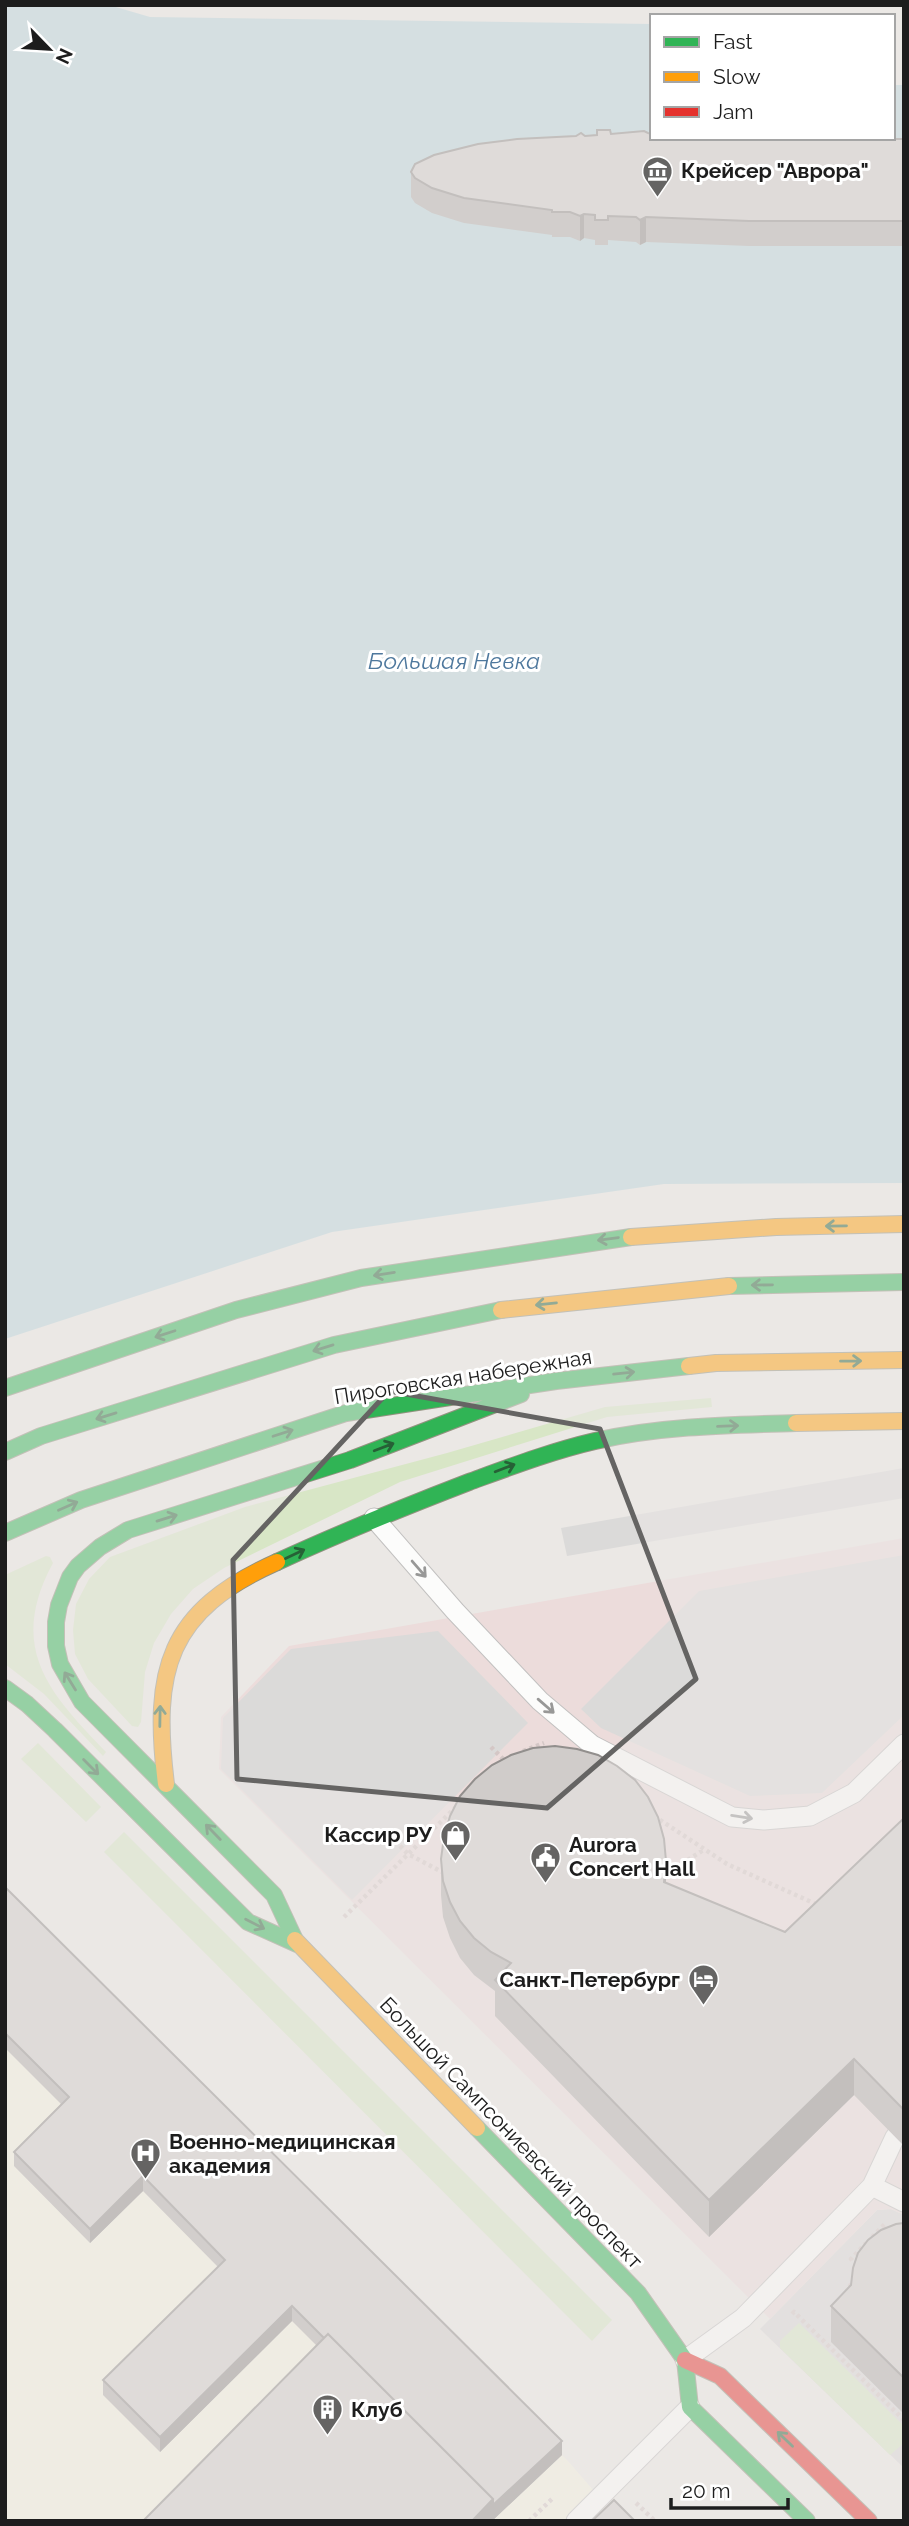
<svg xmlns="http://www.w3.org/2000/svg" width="909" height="2526" font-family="Raleway,sans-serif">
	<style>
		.residential { fill: #dad8d7 }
		.commercial { fill: #ecdcdb }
		.education { fill: #f4f2e1 }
		.grass { fill: #d8e6c6 }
		.parking { fill: #dbdad9 }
		.water { fill: #bbd6db }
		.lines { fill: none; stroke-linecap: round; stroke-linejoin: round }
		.lane-casing { stroke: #c2c1c0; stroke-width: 21 }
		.fast-casing { stroke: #92927f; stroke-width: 18 }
		.slow-casing { stroke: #92927f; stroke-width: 18 }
		.jam-casing { stroke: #92927f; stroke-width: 18 }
		.path { stroke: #d4c7c6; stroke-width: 4.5; stroke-dasharray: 3.5 3.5; stroke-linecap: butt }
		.lane { stroke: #fcfcfb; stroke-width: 19 }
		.fast { stroke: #30b455; stroke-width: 16 }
		.slow { stroke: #ff9f0a; stroke-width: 16 }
		.jam { stroke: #e5322d; stroke-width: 16 }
		.wall { fill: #b3afae }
		.shaded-wall { fill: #928f8d }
		.building { fill: #d0ccca; stroke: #928f8d; stroke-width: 2 }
		.oneway { stroke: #266136 }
		.oneway2 { stroke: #989897 }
		.marked { fill: none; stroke: #656463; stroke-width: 5; stroke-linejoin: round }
		.labels { text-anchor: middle; stroke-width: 6; stroke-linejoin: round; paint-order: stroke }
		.poi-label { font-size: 21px; font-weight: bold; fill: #1d1d1d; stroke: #fff; text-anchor: start }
		.street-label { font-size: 21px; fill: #1d1d1d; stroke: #fff }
		.water-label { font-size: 23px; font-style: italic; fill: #4e789d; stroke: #fff }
	</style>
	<rect width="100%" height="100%" fill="#ebe8e5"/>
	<path class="residential" d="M 891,2209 L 904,2215 L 904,2468 L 760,2329 L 877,2210 Z"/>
	<path class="commercial" d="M 904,1538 L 904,2215 L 891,2209 L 877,2210 L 770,2319 L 219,1769 L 221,1717 L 289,1646 Z"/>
	<path class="education" d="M 5,1897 L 568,2461 L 620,2521 L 5,2521 Z"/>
	<path class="grass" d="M 711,1398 L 712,1407 L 607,1417 L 400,1482 L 224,1568 L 193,1589 L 171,1614 L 154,1643 L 145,1672 L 141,1722 L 138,1727 L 132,1726 L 88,1679 L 75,1654 L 73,1630 L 76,1604 L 89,1579 L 110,1557 L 245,1507 L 447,1453 L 605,1407 Z
		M 46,1556 L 50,1557 L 53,1563 C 7,1648 49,1693 106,1752 L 103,1756 L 44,1694 L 5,1664 L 5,1575 Z
		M 38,1743 L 101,1807 L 86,1822 L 21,1759 Z
		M 124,1832 L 612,2320 L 592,2341 L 104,1852 Z
		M 799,2323 L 904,2426 L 904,2443 L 890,2455 L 780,2348 L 780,2341 Z"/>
	<path class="parking" d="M 904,1468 L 904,1498 L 567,1556 L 561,1528 Z
		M 904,1555 L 904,1715 L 822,1793 L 750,1796 L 601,1728 L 581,1709 L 699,1591 Z
		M 438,1631 L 528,1723 L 352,1900 L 221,1769 L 223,1718 L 291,1649 Z"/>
	<path class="water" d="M 5,5 L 109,5 L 150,17 L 652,24 L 652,138 L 893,138 L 893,85 L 904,85 L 904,1183 L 664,1184 L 332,1232 L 5,1339 Z"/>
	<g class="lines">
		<defs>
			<path id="lane" d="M 374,1518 L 455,1611 L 540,1701 L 592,1745 L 732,1817 L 764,1820 L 810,1816 L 854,1793 L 904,1744
				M 872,2186 L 904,2202
				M 685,2360 L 743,2318 L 872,2186 L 895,2137
				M 576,2521 L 690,2407"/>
			<path id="fast" d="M 729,1286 L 904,1282
				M 5,1388 L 236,1310 L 361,1278 L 631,1237
				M 5,1452 L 41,1436 L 334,1345 L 501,1310
				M 5,1533 L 81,1500 L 346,1413 L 556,1381 L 689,1366
				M 277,1562 C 340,1533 404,1507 469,1482 C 510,1467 552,1451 595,1441 C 660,1426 729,1425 796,1423
				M 5,1688 L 27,1704 L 55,1730 L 248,1922 L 297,1944
				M 295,1940 L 274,1895 L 82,1702 L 60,1664 L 56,1646 L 56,1622 L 59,1605 L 70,1577 L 78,1566 L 100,1547 L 128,1530 L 350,1460 L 521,1394
				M 477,2128 L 638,2293 L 685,2360 L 690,2407 L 807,2521"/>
			<path id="slow" d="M 631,1237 L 776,1227 L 904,1224
				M 501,1310 L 729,1286
				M 689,1366 L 716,1363 L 904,1360
				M 796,1423 L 904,1421
				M 166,1784 C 152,1670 167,1611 277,1562
				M 295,1940 L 477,2128"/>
			<path id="jam" d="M 685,2360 L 720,2376 L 869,2521"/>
		</defs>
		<use href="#lane" class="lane-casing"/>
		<use href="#fast" class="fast-casing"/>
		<use href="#slow" class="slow-casing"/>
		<use href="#jam" class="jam-casing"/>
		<path class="path" d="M 491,1747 L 504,1760
			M 523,1751 L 544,1743
			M 654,1816 L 727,1864 L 818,1905
			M 395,1841 L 408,1854 L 444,1873
			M 664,1875 L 705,1849
			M 344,1917 L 458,1805
			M 872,2237 L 886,2223
			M 857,2265 L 851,2259 L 866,2243
			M 846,2293 L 855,2277
			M 792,2314 L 794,2312 L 904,2420
			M 636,2503 L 655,2521
			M 529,2521 L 554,2497"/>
		<use href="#lane" class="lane"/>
		<use href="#fast" class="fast"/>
		<use href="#slow" class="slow"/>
		<use href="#jam" class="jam"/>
	</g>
	<path class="wall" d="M 648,133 L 904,139 L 904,246 L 749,246 L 646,242 L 640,245 L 636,242 L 608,240 L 608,245 L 595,245 L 595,240 L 584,238 L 580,241 L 570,237 L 552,237 L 552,235 L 464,223 L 432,213 L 415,203 L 411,197 L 411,172 L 585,136 Z
		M 904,1818 L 904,2146 L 854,2095 L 709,2237 L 495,2016 L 495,1991 L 474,1975 L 460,1958 L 450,1938 L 443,1917 L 441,1895 L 441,1859 L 666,1883 L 785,1932 Z
		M 5,1887 L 562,2455 L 492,2521 L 292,2321 L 160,2452 L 103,2395 L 103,2380 L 218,2267 L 143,2191 L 90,2243 L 14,2166 L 14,2152 L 61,2104 L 5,2048 Z
		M 904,2223 L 904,2414 L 831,2342 L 831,2306 L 851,2285 Z"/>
	<path class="shaded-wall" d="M 584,214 L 584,238 L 580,241 L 580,216 Z
		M 646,217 L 646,242 L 640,245 L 640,220 Z
		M 666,1861 L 666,1897 L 664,1882 Z
		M 854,2059 L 854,2095 L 709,2237 L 709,2200 Z
		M 143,2176 L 143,2191 L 90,2243 L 90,2229 Z
		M 292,2306 L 292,2321 L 160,2452 L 160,2437 Z
		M 562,2441 L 562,2455 L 492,2521 L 472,2521 L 493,2499 Z"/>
	<path class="building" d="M 597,130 L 610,130 L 611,134 L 644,131 L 648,133 L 652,134 L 652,138 L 904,139 L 904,221 L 749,221 L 646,217 L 640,220 L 636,217 L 608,216 L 608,220 L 595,220 L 595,215 L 584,214 L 580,216 L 570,212 L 552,212 L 552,210 L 464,198 L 432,188 L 415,178 L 411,172 L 415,164 L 434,155 L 478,144 L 517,139 L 576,136 L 581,133 L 585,136 L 597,135 Z
		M 555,1746 L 577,1749 L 598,1755 L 617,1766 L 635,1780 L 648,1797 L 658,1817 L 664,1839 L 666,1861 L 664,1882 L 785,1932 L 904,1818 L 904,2110 L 854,2059 L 709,2200 L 495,1980 L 511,1963 L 491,1952 L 474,1938 L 460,1921 L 450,1902 L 443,1881 L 441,1859 L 444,1837 L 450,1816 L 460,1796 L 475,1779 L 492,1765 L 511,1755 L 533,1748 Z
		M 5,1887 L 562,2441 L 493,2505 L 493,2499 L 328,2334 L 324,2338 L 292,2306 L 160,2437 L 103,2380 L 225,2260 L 143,2176 L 90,2229 L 14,2152 L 69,2097 L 5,2033 Z
		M 904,2223 L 904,2378 L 831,2306 L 851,2285 L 853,2268 L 858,2253 L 868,2240 L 881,2230 L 896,2224 Z
		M 328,2334 L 493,2499 L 472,2521 L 143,2521 Z
		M 614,2500 L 635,2521 L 592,2521 Z"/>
	<defs><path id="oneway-shaft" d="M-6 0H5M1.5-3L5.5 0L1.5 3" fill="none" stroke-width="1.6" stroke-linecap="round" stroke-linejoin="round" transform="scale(1.75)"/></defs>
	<g class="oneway">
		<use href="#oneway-shaft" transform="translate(836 1226) rotate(179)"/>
		<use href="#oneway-shaft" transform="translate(608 1239) rotate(172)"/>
		<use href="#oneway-shaft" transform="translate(384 1274) rotate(171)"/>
		<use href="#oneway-shaft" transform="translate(762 1285) rotate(179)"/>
		<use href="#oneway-shaft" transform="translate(546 1304) rotate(174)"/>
		<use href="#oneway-shaft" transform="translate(165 1334) rotate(162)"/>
		<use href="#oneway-shaft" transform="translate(323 1348) rotate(163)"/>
		<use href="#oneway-shaft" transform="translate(851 1361) rotate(-1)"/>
		<use href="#oneway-shaft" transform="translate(624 1373) rotate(-6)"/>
		<use href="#oneway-shaft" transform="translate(106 1416) rotate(163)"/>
		<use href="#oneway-shaft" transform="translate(728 1426) rotate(-2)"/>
		<use href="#oneway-shaft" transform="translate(283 1433) rotate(-18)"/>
		<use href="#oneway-shaft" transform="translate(384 1447) rotate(-21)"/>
		<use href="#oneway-shaft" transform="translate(505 1468) rotate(-21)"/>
		<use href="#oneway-shaft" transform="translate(68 1506) rotate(-24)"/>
		<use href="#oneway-shaft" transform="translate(167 1518) rotate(-17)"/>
		<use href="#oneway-shaft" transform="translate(295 1554) rotate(-25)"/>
		<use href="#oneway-shaft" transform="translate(70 1681) rotate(-122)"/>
		<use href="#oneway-shaft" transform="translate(160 1716) rotate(-89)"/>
		<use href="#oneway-shaft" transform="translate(91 1767) rotate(45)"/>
		<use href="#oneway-shaft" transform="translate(213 1832) rotate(-134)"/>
		<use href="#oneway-shaft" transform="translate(255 1924) rotate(27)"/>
		<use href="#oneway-shaft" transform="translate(785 2439) rotate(-136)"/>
	</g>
	<g class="oneway2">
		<use href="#oneway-shaft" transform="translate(419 1569) rotate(49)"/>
		<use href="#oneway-shaft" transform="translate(546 1706) rotate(41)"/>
		<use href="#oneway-shaft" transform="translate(742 1817) rotate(9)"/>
	</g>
	<path d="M0 0H909V2526H0ZM 389,1391 L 600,1429 L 696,1679 L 547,1808 L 237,1779 L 233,1560 Z" fill="#ebe8e5" fill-opacity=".55" fill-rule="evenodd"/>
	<path class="marked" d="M 389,1391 L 600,1429 L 696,1679 L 547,1808 L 237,1779 L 233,1560 Z"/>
	<defs>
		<symbol id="museum-pin" viewBox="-11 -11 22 30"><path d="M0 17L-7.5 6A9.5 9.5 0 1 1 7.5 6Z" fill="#656463" stroke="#fff"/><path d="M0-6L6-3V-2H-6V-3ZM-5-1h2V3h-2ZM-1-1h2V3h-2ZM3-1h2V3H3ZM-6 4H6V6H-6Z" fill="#fff"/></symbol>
		<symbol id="shop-pin" viewBox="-11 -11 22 30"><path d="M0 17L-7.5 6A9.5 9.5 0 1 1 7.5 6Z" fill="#656463" stroke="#fff"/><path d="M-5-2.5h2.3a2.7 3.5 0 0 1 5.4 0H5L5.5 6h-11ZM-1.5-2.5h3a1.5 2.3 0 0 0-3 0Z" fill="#fff"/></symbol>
		<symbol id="civic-pin" viewBox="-11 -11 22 30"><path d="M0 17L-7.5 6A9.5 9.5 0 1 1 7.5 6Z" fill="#656463" stroke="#fff"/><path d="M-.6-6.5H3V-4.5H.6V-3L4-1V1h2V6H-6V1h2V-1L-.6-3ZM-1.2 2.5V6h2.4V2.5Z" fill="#fff"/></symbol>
		<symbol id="hotel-pin" viewBox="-11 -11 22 30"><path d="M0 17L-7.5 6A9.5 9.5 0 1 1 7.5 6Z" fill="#656463" stroke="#fff"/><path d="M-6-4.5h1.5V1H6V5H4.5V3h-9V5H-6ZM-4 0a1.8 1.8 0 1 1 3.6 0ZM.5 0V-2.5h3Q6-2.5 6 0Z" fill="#fff"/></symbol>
		<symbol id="hospital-pin" viewBox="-11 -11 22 30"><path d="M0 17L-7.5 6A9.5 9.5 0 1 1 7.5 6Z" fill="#656463" stroke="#fff"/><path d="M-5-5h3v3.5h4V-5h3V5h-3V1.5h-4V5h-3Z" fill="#fff"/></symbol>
		<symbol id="building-pin" viewBox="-11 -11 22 30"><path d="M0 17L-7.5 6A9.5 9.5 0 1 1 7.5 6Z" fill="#656463" stroke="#fff"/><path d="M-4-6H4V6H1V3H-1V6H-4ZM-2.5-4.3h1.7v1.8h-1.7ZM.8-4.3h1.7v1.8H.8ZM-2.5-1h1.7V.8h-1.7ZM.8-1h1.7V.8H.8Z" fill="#fff"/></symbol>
	</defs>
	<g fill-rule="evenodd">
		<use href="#museum-pin" x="640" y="154" width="35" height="47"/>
		<use href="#shop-pin" x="438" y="1818" width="35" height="47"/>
		<use href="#civic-pin" x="528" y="1840" width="35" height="47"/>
		<use href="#hotel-pin" x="686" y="1962" width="35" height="47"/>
		<use href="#hospital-pin" x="128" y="2136" width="35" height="47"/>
		<use href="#building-pin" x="310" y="2392" width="35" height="47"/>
	</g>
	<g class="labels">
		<g class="poi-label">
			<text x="681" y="178">Крейсер "Аврора"</text>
			<text x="432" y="1842" text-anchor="end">Кассир РУ</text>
			<text x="569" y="1852">Aurora<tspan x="569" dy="24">Concert Hall</tspan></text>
			<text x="680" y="1987" text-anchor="end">Санкт-Петербург</text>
			<text x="169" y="2149">Военно-медицинская<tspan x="169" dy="24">академия</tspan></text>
			<text x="351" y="2417">Клуб</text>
		</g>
		<g class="street-label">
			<text transform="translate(463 1377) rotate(-9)" y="7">Пироговская набережная</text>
			<text transform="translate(511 2133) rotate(46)" y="7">Большой Сампсониевский проспект</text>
		</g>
		<g class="water-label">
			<text x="454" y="669">Большая Невка</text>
		</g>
	</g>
	<rect width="909" height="2526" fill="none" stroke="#1d1d1d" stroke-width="14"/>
	<rect x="650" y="14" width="245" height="126" fill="#ffffff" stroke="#a5a5a5" stroke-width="2"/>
	<rect x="664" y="37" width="35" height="10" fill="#30b455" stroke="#a5a5a5" stroke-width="2"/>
	<text x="713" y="49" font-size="21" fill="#1d1d1d">Fast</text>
	<rect x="664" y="72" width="35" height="10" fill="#ff9f0a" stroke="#a5a5a5" stroke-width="2"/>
	<text x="713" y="84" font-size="21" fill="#1d1d1d">Slow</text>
	<rect x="664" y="107" width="35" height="10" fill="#e5322d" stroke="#a5a5a5" stroke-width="2"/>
	<text x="713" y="119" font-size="21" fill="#1d1d1d">Jam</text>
	<g transform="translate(49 49) rotate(115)" stroke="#ffffff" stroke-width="5" paint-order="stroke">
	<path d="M0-5L12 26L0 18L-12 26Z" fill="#1d1d1d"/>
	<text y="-10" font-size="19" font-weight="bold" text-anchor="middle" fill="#1d1d1d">N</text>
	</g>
	<path d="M671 2498v10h117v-10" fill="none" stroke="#1d1d1d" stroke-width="3.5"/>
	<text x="682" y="2498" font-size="21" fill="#1d1d1d" stroke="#ffffff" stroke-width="5" paint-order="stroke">20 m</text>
</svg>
